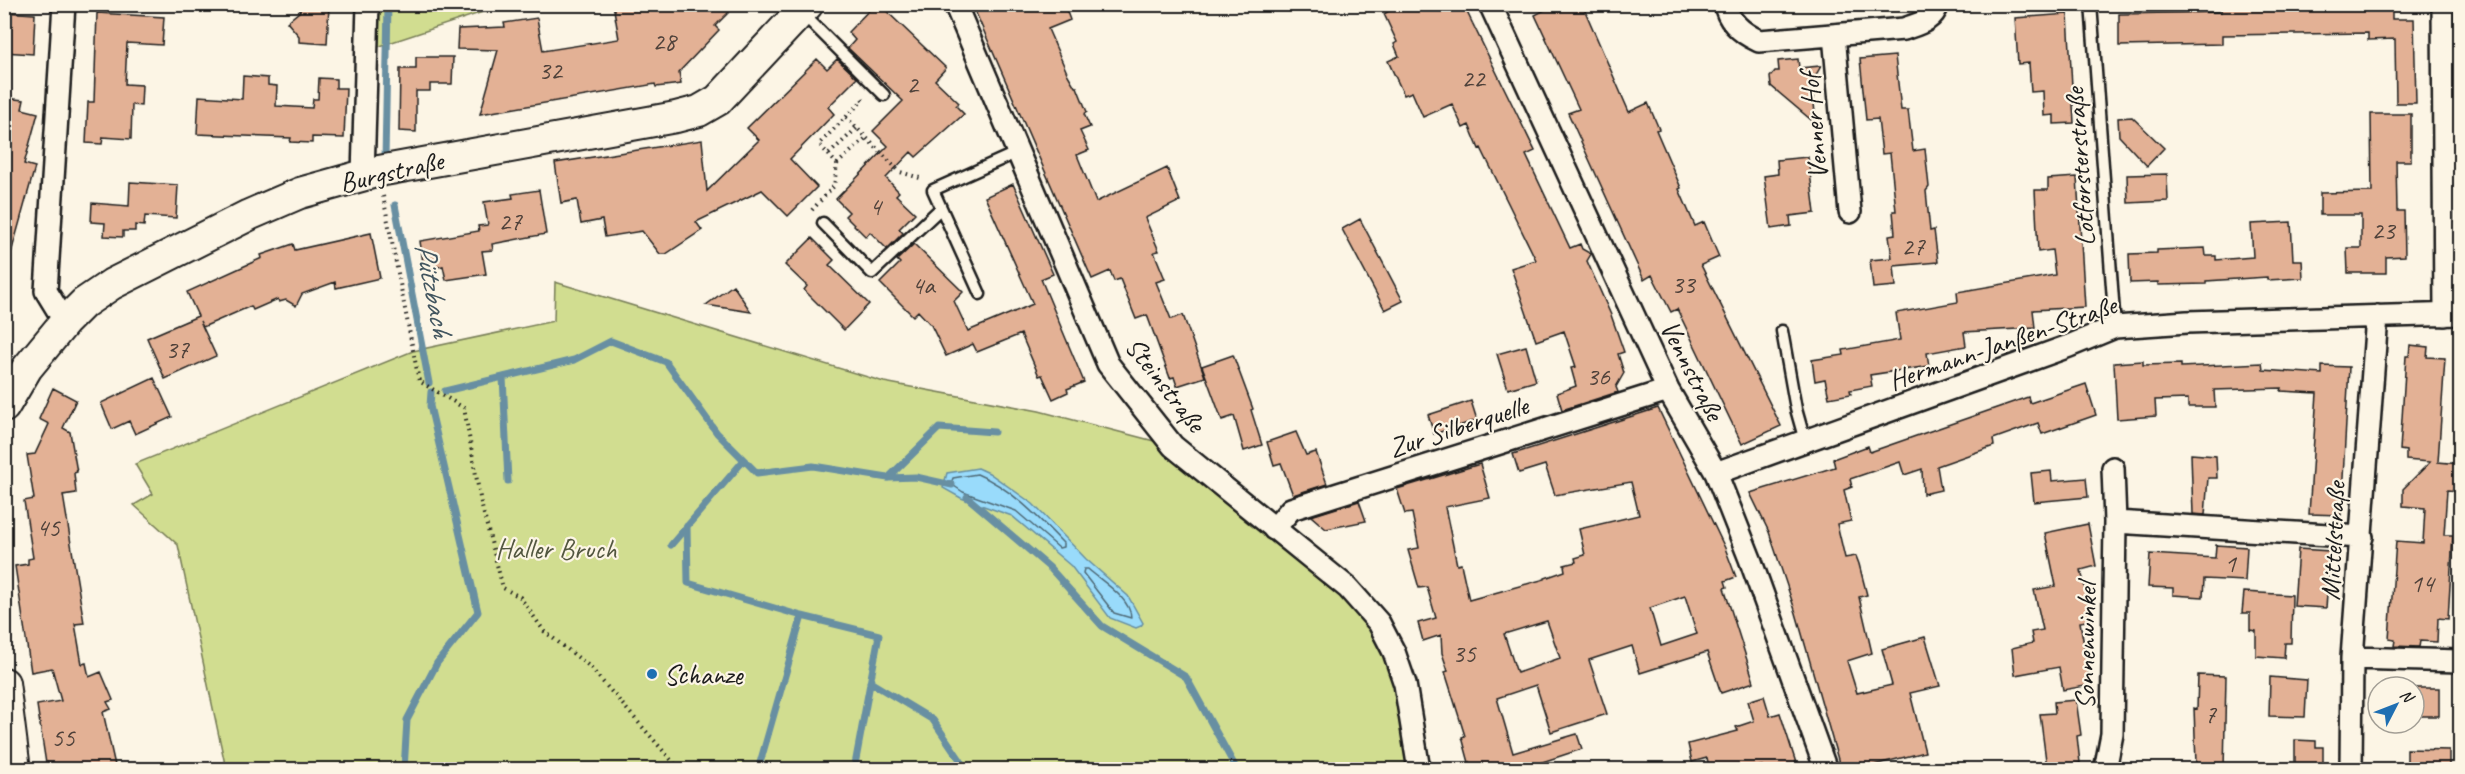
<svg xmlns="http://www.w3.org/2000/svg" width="2465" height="774" font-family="Caveat,sans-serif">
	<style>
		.built { fill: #f4e1cd }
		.green { fill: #d1dd90; stroke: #767c56; stroke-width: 1.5 }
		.water { fill: #99dbfb; stroke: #678fa2; stroke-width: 1.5 }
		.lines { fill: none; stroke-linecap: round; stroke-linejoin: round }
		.shore { stroke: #4e6875; stroke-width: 1.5 }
		.stream { stroke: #678fa2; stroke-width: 7 }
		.building { fill: #e3b195; stroke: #1c1c1c; stroke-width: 1.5; fill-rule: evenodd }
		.lane-casing { stroke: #1c1c1c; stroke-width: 15 }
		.street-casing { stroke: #1c1c1c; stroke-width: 26 }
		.secondary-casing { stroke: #1c1c1c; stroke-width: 34 }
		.path { stroke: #1c1c1c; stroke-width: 4; stroke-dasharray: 1.5 4.5; stroke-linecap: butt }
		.lane { stroke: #fcf5e5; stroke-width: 10 }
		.street { stroke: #fcf5e5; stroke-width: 21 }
		.secondary { stroke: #fcf5e5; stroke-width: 30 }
		.poi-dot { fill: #1f6fb2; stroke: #fcf5e5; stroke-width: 2 }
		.labels { text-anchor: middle; stroke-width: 4.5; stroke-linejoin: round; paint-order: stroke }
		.number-label { font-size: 26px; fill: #4e413a }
		.street-label { font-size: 28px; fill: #1c1c1c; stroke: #fcf5e5 }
		.park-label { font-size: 28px; fill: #52563f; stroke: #fcf5e5 }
		.poi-label { font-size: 28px; fill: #1c1c1c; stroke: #fcf5e5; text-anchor: start }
		.water-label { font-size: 30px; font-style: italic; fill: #42555f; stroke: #fcf5e5 }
	</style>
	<rect width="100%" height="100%" fill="#fcf5e5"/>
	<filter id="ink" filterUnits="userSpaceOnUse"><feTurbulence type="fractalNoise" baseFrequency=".0167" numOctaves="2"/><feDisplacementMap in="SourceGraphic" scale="12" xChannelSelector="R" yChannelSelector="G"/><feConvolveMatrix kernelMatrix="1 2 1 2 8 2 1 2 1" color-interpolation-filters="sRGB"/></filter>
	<g filter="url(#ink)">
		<path class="built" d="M 2447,5 L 2460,5 L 2460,140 L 2452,140 Z"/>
		<path class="green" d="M 492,4 L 492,9 L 374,48 L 370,5 Z
			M 555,282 L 884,382 L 1039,411 L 1154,441 L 1350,594 L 1395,656 L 1410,769 L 226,769 L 178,545 L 134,505 L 153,494 L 135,464 L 413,351 L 554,321 Z"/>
		<path class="water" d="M 978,468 L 989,473 L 1033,504 L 1086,559 L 1128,596 L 1143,623 L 1141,626 L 1136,628 L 1110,618 L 1071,566 L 1012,516 L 961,498 L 943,488 L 947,473 Z"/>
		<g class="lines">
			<path class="shore" d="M 977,474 C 1011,488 1038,517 1063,543 L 1063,547 L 1059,548 L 1016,511 L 963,492 L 951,484 L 953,478 Z
				M 1084,569 L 1088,569 C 1101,581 1131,598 1131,618 L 1114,613 L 1083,573 Z"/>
			<path class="stream" d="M 385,159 L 388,4
				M 395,205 L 429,383
				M 503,377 L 508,481
				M 445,391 L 574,360 L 611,341 L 666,362 L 717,433 L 757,473 L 813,466 L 888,478 L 916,477 L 952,485
				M 888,478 L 939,428 L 994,432
				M 967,497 L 1050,568 L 1102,626 L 1186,677 L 1237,770
				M 687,526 L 688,583 L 802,616 L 758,770
				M 671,545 L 744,460
				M 802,616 L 879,635 L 854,770
				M 870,682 L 933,720 L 967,770
				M 404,770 L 407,720 L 437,663 L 478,612 L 430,406 L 431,392"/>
		</g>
		<path class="building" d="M 613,4 L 737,4 L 715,26 L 719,30 L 679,72 L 681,84 L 656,87 L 655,84 L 480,114 L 498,50 L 457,49 L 458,29 L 505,27 L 504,23 L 537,18 L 543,51 L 619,39 Z
			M 875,4 L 879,4 L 946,68 L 935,80 L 959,103 L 956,106 L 964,114 L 916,157 L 911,152 L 886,178 L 899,192 L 896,195 L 915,213 L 899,229 L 903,233 L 887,249 L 870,232 L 866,237 L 845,216 L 849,212 L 836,199 L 888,146 L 873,131 L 903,101 L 848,48 L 855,40 L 848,32 Z
			M 972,4 L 1064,4 L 1070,20 L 1048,29 L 1068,75 L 1075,87 L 1077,87 L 1087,112 L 1084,114 L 1090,127 L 1080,131 L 1089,150 L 1077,155 L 1096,202 L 1167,168 L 1180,201 L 1145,218 L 1159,251 L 1154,252 L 1165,279 L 1156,282 L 1171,319 L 1183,315 L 1205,377 L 1177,386 L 1174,377 L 1170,378 L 1147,315 L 1136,319 L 1120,279 L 1114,281 L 1110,271 L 1092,279 Z
			M 1387,4 L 1463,4 L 1535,151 L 1526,155 L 1570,248 L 1580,244 L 1582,249 L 1591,254 L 1587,261 L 1611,315 L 1624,352 L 1618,354 L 1624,373 L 1616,387 L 1618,392 L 1562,410 L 1557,393 L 1576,386 L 1571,368 L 1576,367 L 1564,331 L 1536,341 L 1511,268 L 1536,260 L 1481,148 L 1479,149 L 1469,125 L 1463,128 L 1452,104 L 1423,117 L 1412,92 L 1404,95 L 1388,61 L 1399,56 L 1394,44 L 1397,42 L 1384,14 L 1389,11 Z
			M 1556,4 L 1582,4 L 1629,112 L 1648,103 L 1659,129 L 1656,130 L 1681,188 L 1679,189 L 1695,226 L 1704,222 L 1719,257 L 1701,265 L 1781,426 L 1742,444 L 1677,309 L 1671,312 L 1652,275 L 1644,280 L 1568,113 L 1579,109 L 1535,15 Z
			M 2221,4 L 2367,4 L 2367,7 L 2392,7 L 2392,19 L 2414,19 L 2416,103 L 2396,103 L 2395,39 L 2368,40 L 2368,33 L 2222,35 L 2222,44 L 2119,46 L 2119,14 L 2221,12 Z
			M 301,5 L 329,6 L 327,44 L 299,42 L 299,36 L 287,22 L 300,11 Z
			M 4,12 L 35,14 L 33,54 L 4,52 Z
			M 97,13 L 164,17 L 162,45 L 127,43 L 125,84 L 142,85 L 141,106 L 132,105 L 131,139 L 103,137 L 102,144 L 86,143 L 88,102 L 94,102 Z
			M 2068,14 L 2074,123 L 2054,124 L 2054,115 L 2044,116 L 2043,91 L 2031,92 L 2029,63 L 2018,64 L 2015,18 Z
			M 1895,56 L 1901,110 L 1908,110 L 1913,151 L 1925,149 L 1929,187 L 1926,191 L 1930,231 L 1934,230 L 1938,262 L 1894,266 L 1896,286 L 1873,288 L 1870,260 L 1892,258 L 1889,235 L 1895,234 L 1893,211 L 1896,211 L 1890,153 L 1882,154 L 1878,119 L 1866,120 L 1860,59 Z
			M 416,57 L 453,57 L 452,84 L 430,84 L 430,91 L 416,91 L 416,132 L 399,131 L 400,69 L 416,69 Z
			M 817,59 L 827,69 L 837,59 L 857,78 L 828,107 L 834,114 L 790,159 L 817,187 L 788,216 L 762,190 L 696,222 L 702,230 L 666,254 L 660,254 L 642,231 L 605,237 L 602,220 L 581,224 L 577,200 L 561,203 L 555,163 L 702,140 L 707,191 L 759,140 L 747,128 Z
			M 1798,59 L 1799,68 L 1821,66 L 1812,82 L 1816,124 L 1771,86 L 1770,77 L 1775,71 L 1779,71 L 1778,61 Z
			M 243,76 L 268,78 L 268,85 L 277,86 L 276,106 L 312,108 L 313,99 L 318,99 L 319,78 L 336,79 L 336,88 L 346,88 L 344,138 L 312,137 L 312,143 L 290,142 L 291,138 L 197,134 L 199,96 L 242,99 Z
			M 4,98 L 24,100 L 22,109 L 38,113 L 24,164 L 35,167 L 10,257 L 4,256 Z
			M 2371,114 L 2411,114 L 2411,161 L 2396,161 L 2397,211 L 2404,211 L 2405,256 L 2386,257 L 2386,273 L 2348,273 L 2347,248 L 2361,248 L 2361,215 L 2320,215 L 2320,193 L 2372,192 Z
			M 2132,117 L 2164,148 L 2147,166 L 2119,136 L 2118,118 Z
			M 1808,157 L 1815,213 L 1790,216 L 1791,226 L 1771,229 L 1764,176 L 1778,174 L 1777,160 Z
			M 2167,174 L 2168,201 L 2128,203 L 2127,175 Z
			M 2077,177 L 2085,307 L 2033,310 L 2035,328 L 1964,332 L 1966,346 L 1927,353 L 1929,366 L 1870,375 L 1872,386 L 1850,390 L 1851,394 L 1829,398 L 1825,379 L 1815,381 L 1812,360 L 1844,355 L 1843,350 L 1900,340 L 1896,313 L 1958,302 L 1957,292 L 2055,275 L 2052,250 L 2038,252 L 2035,190 L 2048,190 L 2048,179 Z
			M 130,182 L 178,185 L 176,218 L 145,216 L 144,226 L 135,225 L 135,231 L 123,231 L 123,237 L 104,236 L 105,223 L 91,222 L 92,203 L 129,206 Z
			M 1013,184 L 1053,274 L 1041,279 L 1084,382 L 1067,389 L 1068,392 L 1053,399 L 1042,375 L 1039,376 L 1021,334 L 977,352 L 973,344 L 946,356 L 931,325 L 918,311 L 913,316 L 880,283 L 900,263 L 897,260 L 914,244 L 963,292 L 954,301 L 968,331 L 1033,304 L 985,197 Z
			M 539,190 L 546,234 L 492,244 L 493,250 L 482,251 L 486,274 L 446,280 L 443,266 L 424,270 L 420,241 L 479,231 L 478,226 L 488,225 L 484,202 L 513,198 L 512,194 Z
			M 1360,219 L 1403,301 L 1385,310 L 1342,229 Z
			M 2291,222 L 2293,260 L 2302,260 L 2303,278 L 2267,280 L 2267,277 L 2206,281 L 2206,284 L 2158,285 L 2158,282 L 2130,283 L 2129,254 L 2157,253 L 2157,250 L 2205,248 L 2206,256 L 2216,256 L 2216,260 L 2253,257 L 2251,224 Z
			M 371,233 L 380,278 L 336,288 L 335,282 L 302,294 L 296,306 L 286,300 L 279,302 L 278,299 L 253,310 L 251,306 L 203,327 L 200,321 L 216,356 L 165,379 L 147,338 L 198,316 L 187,292 L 262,258 L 261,255 L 293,244 L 295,250 Z
			M 812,238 L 834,260 L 829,265 L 869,304 L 844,330 L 804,290 L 807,286 L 785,265 Z
			M 733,285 L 751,312 L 706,305 Z
			M 2410,345 L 2428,347 L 2427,357 L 2445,358 L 2438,462 L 2460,464 L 2460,491 L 2447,490 L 2444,535 L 2453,535 L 2448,619 L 2438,618 L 2437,642 L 2420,641 L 2419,647 L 2394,646 L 2395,640 L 2389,639 L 2396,541 L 2423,543 L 2425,508 L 2403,506 L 2403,489 L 2430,462 L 2406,460 L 2406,451 L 2400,450 L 2406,356 L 2409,356 Z
			M 1526,346 L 1536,381 L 1508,389 L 1497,354 Z
			M 1233,355 L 1253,409 L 1251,410 L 1262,445 L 1244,451 L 1234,416 L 1222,420 L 1202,366 Z
			M 2143,361 L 2143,365 L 2181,364 L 2181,367 L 2262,363 L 2263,370 L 2322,374 L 2322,366 L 2349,367 L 2341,515 L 2309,514 L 2317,393 L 2281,391 L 2282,388 L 2214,390 L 2215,407 L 2188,407 L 2188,399 L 2155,400 L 2156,416 L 2117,419 L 2114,363 Z
			M 154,378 L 172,417 L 135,434 L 129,421 L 112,429 L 101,403 Z
			M 2086,384 L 2096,415 L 2042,434 L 2038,423 L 1993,439 L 1994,446 L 1937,466 L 1941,490 L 1923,494 L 1922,469 L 1904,475 L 1900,462 L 1850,479 L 1852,487 L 1844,490 L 1851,521 L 1837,524 L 1845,558 L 1856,556 L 1859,564 L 1867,595 L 1859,597 L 1872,653 L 1847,661 L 1857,693 L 1892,685 L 1882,649 L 1925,637 L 1940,686 L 1910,693 L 1925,752 L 1854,770 L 1841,770 L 1796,613 L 1769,532 L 1750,493 L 1835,467 L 1833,459 L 1868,446 L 1870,452 L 2028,397 L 2030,403 Z
			M 53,388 L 76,400 L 63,428 L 70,432 L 77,472 L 74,473 L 76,493 L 63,495 L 84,623 L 75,624 L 82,664 L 86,663 L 89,677 L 101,672 L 113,700 L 107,702 L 111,709 L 103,712 L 116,770 L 47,770 L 37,705 L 61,701 L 52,668 L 31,672 L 15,566 L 28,564 L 28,559 L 33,558 L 24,501 L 34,499 L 27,455 L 35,454 L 49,424 L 39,419 Z
			M 1471,401 L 1477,420 L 1434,434 L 1428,415 Z
			M 1658,408 L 1725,548 L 1736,577 L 1725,581 L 1727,587 L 1724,588 L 1754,682 L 1721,693 L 1707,652 L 1640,673 L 1632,646 L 1589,660 L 1607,714 L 1551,732 L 1536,685 L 1497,698 L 1513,753 L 1577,734 L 1582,749 L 1518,770 L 1471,770 L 1462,737 L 1465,736 L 1445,672 L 1448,671 L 1442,653 L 1441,635 L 1423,641 L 1418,623 L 1436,618 L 1427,587 L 1419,588 L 1408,550 L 1419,548 L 1412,513 L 1405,514 L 1397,489 L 1480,464 L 1490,498 L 1445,507 L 1457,565 L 1461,564 L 1469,600 L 1545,579 L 1545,578 L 1565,571 L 1564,565 L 1576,562 L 1575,558 L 1585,555 L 1579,529 L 1639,515 L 1631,482 L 1555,495 L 1545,465 L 1519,473 L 1513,454 ZM 1685,596 L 1697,634 L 1661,646 L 1650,608 ZM 1547,621 L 1560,658 L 1517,673 L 1504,634 Z
			M 1296,432 L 1306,455 L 1316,452 L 1327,484 L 1293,495 L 1281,463 L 1274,465 L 1267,442 Z
			M 2191,454 L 2216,456 L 2217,478 L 2208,478 L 2205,515 L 2193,514 Z
			M 2051,471 L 2052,481 L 2086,478 L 2088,497 L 2034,502 L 2031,473 Z
			M 1359,501 L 1366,521 L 1326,529 L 1311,516 Z
			M 2088,524 L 2096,566 L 2081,570 L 2092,620 L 2080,622 L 2091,685 L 2063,690 L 2059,667 L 2015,675 L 2012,648 L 2033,643 L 2031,632 L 2043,630 L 2034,590 L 2056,586 L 2045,533 Z
			M 2216,545 L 2247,547 L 2245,581 L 2204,579 L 2203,597 L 2173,595 L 2173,588 L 2148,587 L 2150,554 L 2215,558 Z
			M 2298,549 L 2330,551 L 2326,608 L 2294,606 Z
			M 2244,592 L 2292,595 L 2291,643 L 2285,643 L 2284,658 L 2256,656 L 2256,631 L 2250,630 L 2250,613 L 2242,613 Z
			M 2198,675 L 2226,676 L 2224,770 L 2201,770 L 2201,765 L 2196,764 L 2194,708 L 2197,709 Z
			M 2270,677 L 2307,680 L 2305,717 L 2269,716 Z
			M 2414,688 L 2439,688 L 2439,716 L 2414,716 Z
			M 1764,696 L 1770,716 L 1780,713 L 1797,766 L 1787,770 L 1763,770 L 1762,766 L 1744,770 L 1710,770 L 1707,758 L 1692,762 L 1688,744 L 1738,731 L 1736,727 L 1754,721 L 1748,701 Z
			M 2076,700 L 2081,735 L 2077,736 L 2080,763 L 2047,768 L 2040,714 L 2055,713 L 2054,702 Z
			M 2295,740 L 2316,741 L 2316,747 L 2323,747 L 2323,770 L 2295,770 Z
			M 2407,749 L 2449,750 L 2449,770 L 2407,770 Z"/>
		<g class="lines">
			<defs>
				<path id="lane" d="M 2091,4 L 2115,327
					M 801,12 L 884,95
					M 823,223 L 872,273 L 941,208
					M 980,294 L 933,190 L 1018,152
					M 1782,331 L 1796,409 L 1805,441"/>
				<path id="street" d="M 64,4 L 46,291 L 65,322
					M 955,4 L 1108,364 L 1173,446 L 1348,588 L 1379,623 L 1394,652 L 1405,684 L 1419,770
					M 1490,4 L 1668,390 L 1716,473 L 1750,559 L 1826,770
					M 1725,4 C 1728,22 1744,34 1759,41 L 1904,29 C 1918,24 1933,21 1938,4
					M 2443,4 L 2445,315
					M 1834,35 L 1850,212
					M 363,175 L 368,4
					M 1716,473 L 2069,346 L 2115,327 L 2187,322 L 2460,314
					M 2115,522 L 2362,537
					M 1274,529 L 1291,509 L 1668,390
					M 2352,658 L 2460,661
					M 2105,770 L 2112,734 L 2115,522 L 2113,468
					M 2351,770 L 2352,658 L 2377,316"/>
				<path id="secondary" d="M 4,407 L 27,368 L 65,322 L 84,303 L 112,284 L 249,215 L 300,193 L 379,171 L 676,117 L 699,111 L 718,100 L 808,4
					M 4,683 L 15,770"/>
			</defs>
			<use href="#lane" class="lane-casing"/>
			<use href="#street" class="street-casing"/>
			<use href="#secondary" class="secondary-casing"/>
			<path class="path" d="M 846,117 L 900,172 L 923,179
				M 829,154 L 857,128
				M 837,164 L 867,137
				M 383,196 L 419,381 L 464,408 L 481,503 L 503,588 L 520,597 L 544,631 L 589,666 L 680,770
				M 812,210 L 834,186 L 837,164 L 819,144 L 863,100 L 861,97"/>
			<use href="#lane" class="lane"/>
			<use href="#street" class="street"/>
			<use href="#secondary" class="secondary"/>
		</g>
	</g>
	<circle class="poi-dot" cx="652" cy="674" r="6"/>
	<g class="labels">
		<g class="number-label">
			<text x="664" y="50">28</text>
			<text x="550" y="79">32</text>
			<text x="1473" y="87">22</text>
			<text x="912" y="93">2</text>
			<text x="875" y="215">4</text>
			<text x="510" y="230">27</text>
			<text x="2383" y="239">23</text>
			<text x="1913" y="255">27</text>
			<text x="1683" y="293">33</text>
			<text x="923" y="294">4a</text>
			<text x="177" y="358">37</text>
			<text x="1598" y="385">36</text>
			<text x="48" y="536">45</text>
			<text x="2230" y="572">1</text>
			<text x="2422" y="592">14</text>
			<text x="1464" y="662">35</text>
			<text x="2210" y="723">7</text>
			<text x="63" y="746">55</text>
		</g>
		<g class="street-label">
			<text transform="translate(1813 126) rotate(-95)" y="10">Venner Hof</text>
			<text transform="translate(2079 167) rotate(-94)" y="10">Lotforsterstraße</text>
			<text transform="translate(391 171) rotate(-13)" y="10">Burgstraße</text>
			<text transform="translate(2002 342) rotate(-19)" y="10">Hermann-Janßen-Straße</text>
			<text transform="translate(1693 370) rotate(63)" y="10">Vennstraße</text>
			<text transform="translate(1166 384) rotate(52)" y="10">Steinstraße</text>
			<text transform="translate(1458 426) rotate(-18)" y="10">Zur Silberquelle</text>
			<text transform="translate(2332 541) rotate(-87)" y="10">Mittelstraße</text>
			<text transform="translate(2085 646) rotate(-89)" y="10">Sonnenwinkel</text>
		</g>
		<g class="park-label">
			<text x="556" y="558">Haller Bruch</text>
		</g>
		<g class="poi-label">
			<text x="664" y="684">Schanze</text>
		</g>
		<g class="water-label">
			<text transform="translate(434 290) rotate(79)" y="10">Pützbach</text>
		</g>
	</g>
	<rect width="2465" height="774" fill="none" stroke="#fcf5e5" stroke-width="24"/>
	<rect x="12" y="12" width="2441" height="750" fill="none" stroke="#1c1c1c" stroke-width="2" filter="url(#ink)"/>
	<g transform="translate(2396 705) rotate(48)"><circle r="28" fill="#fcf5e5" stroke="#a29e95" stroke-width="1.5"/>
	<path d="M0-4.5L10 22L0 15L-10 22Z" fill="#1f6fb2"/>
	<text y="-9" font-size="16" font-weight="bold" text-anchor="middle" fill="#1c1c1c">N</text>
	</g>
</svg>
